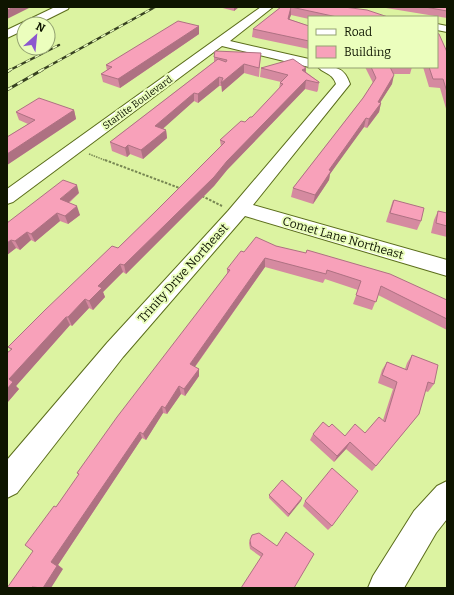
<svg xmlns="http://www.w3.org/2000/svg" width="454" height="595" font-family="Bitter,serif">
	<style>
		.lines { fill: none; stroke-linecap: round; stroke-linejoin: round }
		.minor-casing { stroke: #5b6d1b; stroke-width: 2 }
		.path-far1 { stroke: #778752; stroke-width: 1.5; stroke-dasharray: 1.5 1; stroke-linecap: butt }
		.path { stroke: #778752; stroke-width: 2; stroke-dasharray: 2.5 1.5; stroke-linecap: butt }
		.minor { fill: #fff; fill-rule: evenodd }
		.rail-far1-casing { stroke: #374120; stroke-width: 2.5 }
		.rail-casing { stroke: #374120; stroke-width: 3 }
		.rail-far1 { stroke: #ebfebd; stroke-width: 1.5; stroke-dasharray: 5; stroke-linecap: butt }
		.rail { stroke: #ebfebd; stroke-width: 2; stroke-dasharray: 6; stroke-linecap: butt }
		.wall { fill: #d58aa0 }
		.shaded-wall { fill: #ae7182 }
		.building { fill: #f8a1ba; stroke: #ae7182 }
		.labels { text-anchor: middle; stroke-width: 4; stroke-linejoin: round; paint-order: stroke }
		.far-street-label { font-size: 10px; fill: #0e1500; stroke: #ebfebd }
		.street-label { font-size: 12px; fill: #0e1500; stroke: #ebfebd }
	</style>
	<rect width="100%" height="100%" fill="#dcf3a1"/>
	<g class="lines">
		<defs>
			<path id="minor" d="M 55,7 L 69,7 L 68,9 L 38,24 L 24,24 L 24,30 L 7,38 L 7,30 Z
				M 261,7 L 273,7 L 230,41 L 309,59 L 309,67 L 222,46 L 13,202 L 7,204 L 7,189 Z
				M 437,24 L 447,26 L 447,32 L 437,30 Z
				M 318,67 C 335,67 344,66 350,84 L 253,205 L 447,260 L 447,276 L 245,216 L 123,357 L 17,493 L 7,498 L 7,460 L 107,343 L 228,211 L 336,84 C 333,73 324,74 318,67 Z
				M 447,481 L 447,519 L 436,533 L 404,588 L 368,588 L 373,576 L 414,511 L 437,486 Z"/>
		</defs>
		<use href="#minor" class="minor-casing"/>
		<path class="path-far1" d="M 89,154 L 107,161"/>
		<path class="path" d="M 105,160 L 182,189
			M 202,196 L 222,206"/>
		<use href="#minor" class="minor"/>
		<defs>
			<path id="rail-far1" d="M 8,71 L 59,45
				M 40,71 L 155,7"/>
			<path id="rail" d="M 7,72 L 10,70
				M 7,90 L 42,70"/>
		</defs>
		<use href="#rail-far1" class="rail-far1-casing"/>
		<use href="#rail" class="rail-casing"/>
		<use href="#rail-far1" class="rail-far1"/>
		<use href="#rail" class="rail"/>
	</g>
	<path class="wall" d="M 219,7 L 239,7 L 234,11 Z
		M 281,7 L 344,7 L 388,17 L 309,17 L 309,19 L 291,15 L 289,19 L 309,26 L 309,49 L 252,37 L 253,29 Z
		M 380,7 L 447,7 L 447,18 Z
		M 199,26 L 199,34 L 120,88 L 103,82 L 101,74 L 107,71 L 106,65 Z
		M 447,52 L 447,112 L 440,88 L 429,87 L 423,67 L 437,67 Z
		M 261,53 L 259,77 L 244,73 L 222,92 L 222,86 L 219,86 L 198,103 L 194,101 L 163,128 L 166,130 L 167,138 L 143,159 L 130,154 L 127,157 L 112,151 L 110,142 L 214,62 L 214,57 Z
		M 365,67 L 412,67 L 410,74 L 393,74 L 392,84 L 380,102 L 381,103 L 379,112 L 367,128 L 364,127 L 346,151 L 330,174 L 329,180 L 313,204 L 291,197 L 293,188 L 363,98 L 373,83 Z
		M 261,68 L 306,68 L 306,72 L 319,82 L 318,90 L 317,92 L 305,89 L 227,170 L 214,186 L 126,274 L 123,272 L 103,292 L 105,297 L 93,310 L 89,308 L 72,326 L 70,325 L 16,386 L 19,389 L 7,403 L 11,350 L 8,347 L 118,248 L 156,211 L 221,147 L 220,140 L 252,117 L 279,89 L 280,83 L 281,82 L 260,77 Z
		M 74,110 L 76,119 L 7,165 L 7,137 L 28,124 L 19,120 L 16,112 Z
		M 79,193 L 69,203 L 80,215 L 68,224 L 60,221 L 35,242 L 31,240 L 20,250 L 16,248 L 7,255 L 7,223 Z
		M 393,200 L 421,221 L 417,230 L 386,222 Z
		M 438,211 L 447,213 L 447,237 L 431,233 L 434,220 Z
		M 276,246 L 447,300 L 447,330 L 378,295 L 372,310 L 353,304 L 358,290 L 325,279 L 323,283 L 265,267 L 195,367 L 199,369 L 199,376 L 185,396 L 181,394 L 167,414 L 163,413 L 146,440 L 142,438 L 58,565 L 63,569 L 33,551 L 56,507 L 79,475 L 77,473 L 227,274 L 227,269 L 244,252 Z
		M 412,355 L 434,384 L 428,392 L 425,391 L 419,414 L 372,471 L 346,449 L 334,462 L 310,440 L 313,434 L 329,427 L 345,436 L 365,433 L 383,420 L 393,389 L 378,383 L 382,370 L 387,362 L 405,369 L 407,363 Z
		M 269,495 L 302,498 L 288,517 L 269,498 Z
		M 305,501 L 332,526 L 328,530 L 303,506 Z
		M 250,540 L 294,588 L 261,557 L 250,549 L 249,543 Z"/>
	<path class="shaded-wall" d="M 14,7 L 31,7 L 7,19 L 7,10 Z
		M 234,7 L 239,7 L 234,11 Z
		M 291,7 L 291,15 L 287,26 L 288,19 Z
		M 199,26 L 199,34 L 120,88 L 118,79 Z
		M 244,64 L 244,73 L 222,92 L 221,83 Z
		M 306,68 L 305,77 L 302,70 Z
		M 394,75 L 392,84 L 375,111 L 378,102 Z
		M 219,77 L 219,86 L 198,103 L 198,94 Z
		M 306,80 L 305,89 L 227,170 L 214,186 L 126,274 L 124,265 Z
		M 194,93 L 194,101 L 156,135 L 155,126 Z
		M 381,103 L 379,112 L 367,128 L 369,119 Z
		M 74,110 L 76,119 L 7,165 L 7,154 Z
		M 366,118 L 364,127 L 330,174 L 329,180 L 313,204 L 315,195 L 329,170 L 349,142 Z
		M 166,130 L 167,138 L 143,159 L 141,150 Z
		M 128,145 L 130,154 L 127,157 L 125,148 Z
		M 77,185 L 79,193 L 63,207 L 60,199 Z
		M 77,206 L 80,215 L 68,224 L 65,216 Z
		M 57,213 L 60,221 L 35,242 L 31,234 Z
		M 27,232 L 31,240 L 20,250 L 15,241 Z
		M 11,240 L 16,248 L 7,255 L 7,243 Z
		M 265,258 L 265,267 L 191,372 L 190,364 Z
		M 120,264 L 123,272 L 103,292 L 105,297 L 93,310 L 89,301 L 98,286 Z
		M 85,299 L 89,308 L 72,326 L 68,317 Z
		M 66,317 L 70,325 L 16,386 L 19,389 L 7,403 L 7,389 L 9,379 Z
		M 199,369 L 199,376 L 185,396 L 184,389 Z
		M 179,386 L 181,394 L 167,414 L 165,408 Z
		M 162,406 L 163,413 L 146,440 L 143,434 Z
		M 140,432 L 142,438 L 58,565 L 63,569 L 51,588 L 43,588 L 51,562 Z
		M 350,442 L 346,449 L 334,462 L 337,456 Z
		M 302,498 L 301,501 L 288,517 L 289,514 Z"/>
	<path class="building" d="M 7,7 L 14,7 L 7,10 Z
		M 281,7 L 344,7 L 367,10 L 388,17 L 337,17 L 291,7 L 288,19 L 309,26 L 309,41 L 253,29 Z
		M 425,7 L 447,7 L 447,11 Z
		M 178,21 L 199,26 L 118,79 L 101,74 L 112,67 L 106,65 Z
		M 437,33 L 439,34 L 447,52 L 447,92 L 443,79 L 433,79 L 429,67 L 437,67 Z
		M 215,51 L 261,53 L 259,68 L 244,64 L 221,83 L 223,78 L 219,77 L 198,94 L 194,93 L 155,126 L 166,130 L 141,150 L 128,145 L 125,148 L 110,142 L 218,59 L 226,62 L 227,60 L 214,57 Z
		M 293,59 L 306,68 L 302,70 L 319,82 L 319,83 L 306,80 L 227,161 L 214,177 L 124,265 L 120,264 L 98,286 L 102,288 L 89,301 L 85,299 L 68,317 L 66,317 L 9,379 L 13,382 L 7,389 L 7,353 L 12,349 L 8,347 L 45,310 L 112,246 L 118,248 L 156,211 L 225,142 L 220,140 L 241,121 L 245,122 L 250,117 L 252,117 L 283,84 L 280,83 L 288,75 L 261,68 Z
		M 371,67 L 390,67 L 394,75 L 378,102 L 381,103 L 369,119 L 366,118 L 349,142 L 329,170 L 331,171 L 315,195 L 293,188 L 363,98 L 376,78 Z
		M 39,98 L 74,110 L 7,154 L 7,137 L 35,120 L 16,112 Z
		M 63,180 L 77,185 L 60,199 L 77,206 L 65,216 L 57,213 L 31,234 L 27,232 L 15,241 L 11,240 L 7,243 L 7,223 Z
		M 394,200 L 424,208 L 421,221 L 390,213 Z
		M 438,211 L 447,213 L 447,226 L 436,223 Z
		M 256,237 L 276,246 L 306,253 L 307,250 L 390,274 L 447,300 L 447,319 L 381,286 L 376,302 L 356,295 L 361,281 L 327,270 L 326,274 L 265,258 L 190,364 L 199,369 L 184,389 L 179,386 L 165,408 L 162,406 L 143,434 L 140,432 L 51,562 L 57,566 L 43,588 L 32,587 L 32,588 L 7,588 L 33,551 L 25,545 L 54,506 L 56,507 L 79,474 L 77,473 L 117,417 L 230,270 L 227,269 L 241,251 L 244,252 Z
		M 412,355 L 438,365 L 434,384 L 428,382 L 419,414 L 376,466 L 350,442 L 337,456 L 313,434 L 323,422 L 329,427 L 332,424 L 345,436 L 355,424 L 365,433 L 379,417 L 385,422 L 397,382 L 382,375 L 387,362 L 407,370 Z
		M 332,468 L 358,491 L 332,526 L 305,501 Z
		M 282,480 L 302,498 L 289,514 L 269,495 Z
		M 286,532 L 314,554 L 294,588 L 241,588 L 263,554 L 251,546 L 250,540 L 252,535 L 259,533 L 277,546 Z"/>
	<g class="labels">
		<g class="far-street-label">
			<text transform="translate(137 102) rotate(-36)" y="4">Starlite Boulevard</text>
		</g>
		<g class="street-label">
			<text transform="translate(343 238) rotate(16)" y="4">Comet Lane Northeast</text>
			<text transform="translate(183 273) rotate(-48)" y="4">Trinity Drive Northeast</text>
		</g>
	</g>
	<rect width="454" height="595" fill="none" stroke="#0e1500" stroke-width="16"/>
	<rect x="308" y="16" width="130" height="52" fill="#ebfebd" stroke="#93a171"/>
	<rect x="316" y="29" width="20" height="6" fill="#ffffff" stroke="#93a171"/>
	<text x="344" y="36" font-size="12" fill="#0e1500">Road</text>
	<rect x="316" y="46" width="20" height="12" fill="#f8a1ba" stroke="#93a171"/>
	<text x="344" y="56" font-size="12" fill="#0e1500">Building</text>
	<g transform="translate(36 36) rotate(27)"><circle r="19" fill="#ebfebd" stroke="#93a171"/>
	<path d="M0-3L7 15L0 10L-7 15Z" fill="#8c57cf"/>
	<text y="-6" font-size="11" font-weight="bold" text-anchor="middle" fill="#0e1500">N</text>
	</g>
</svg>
